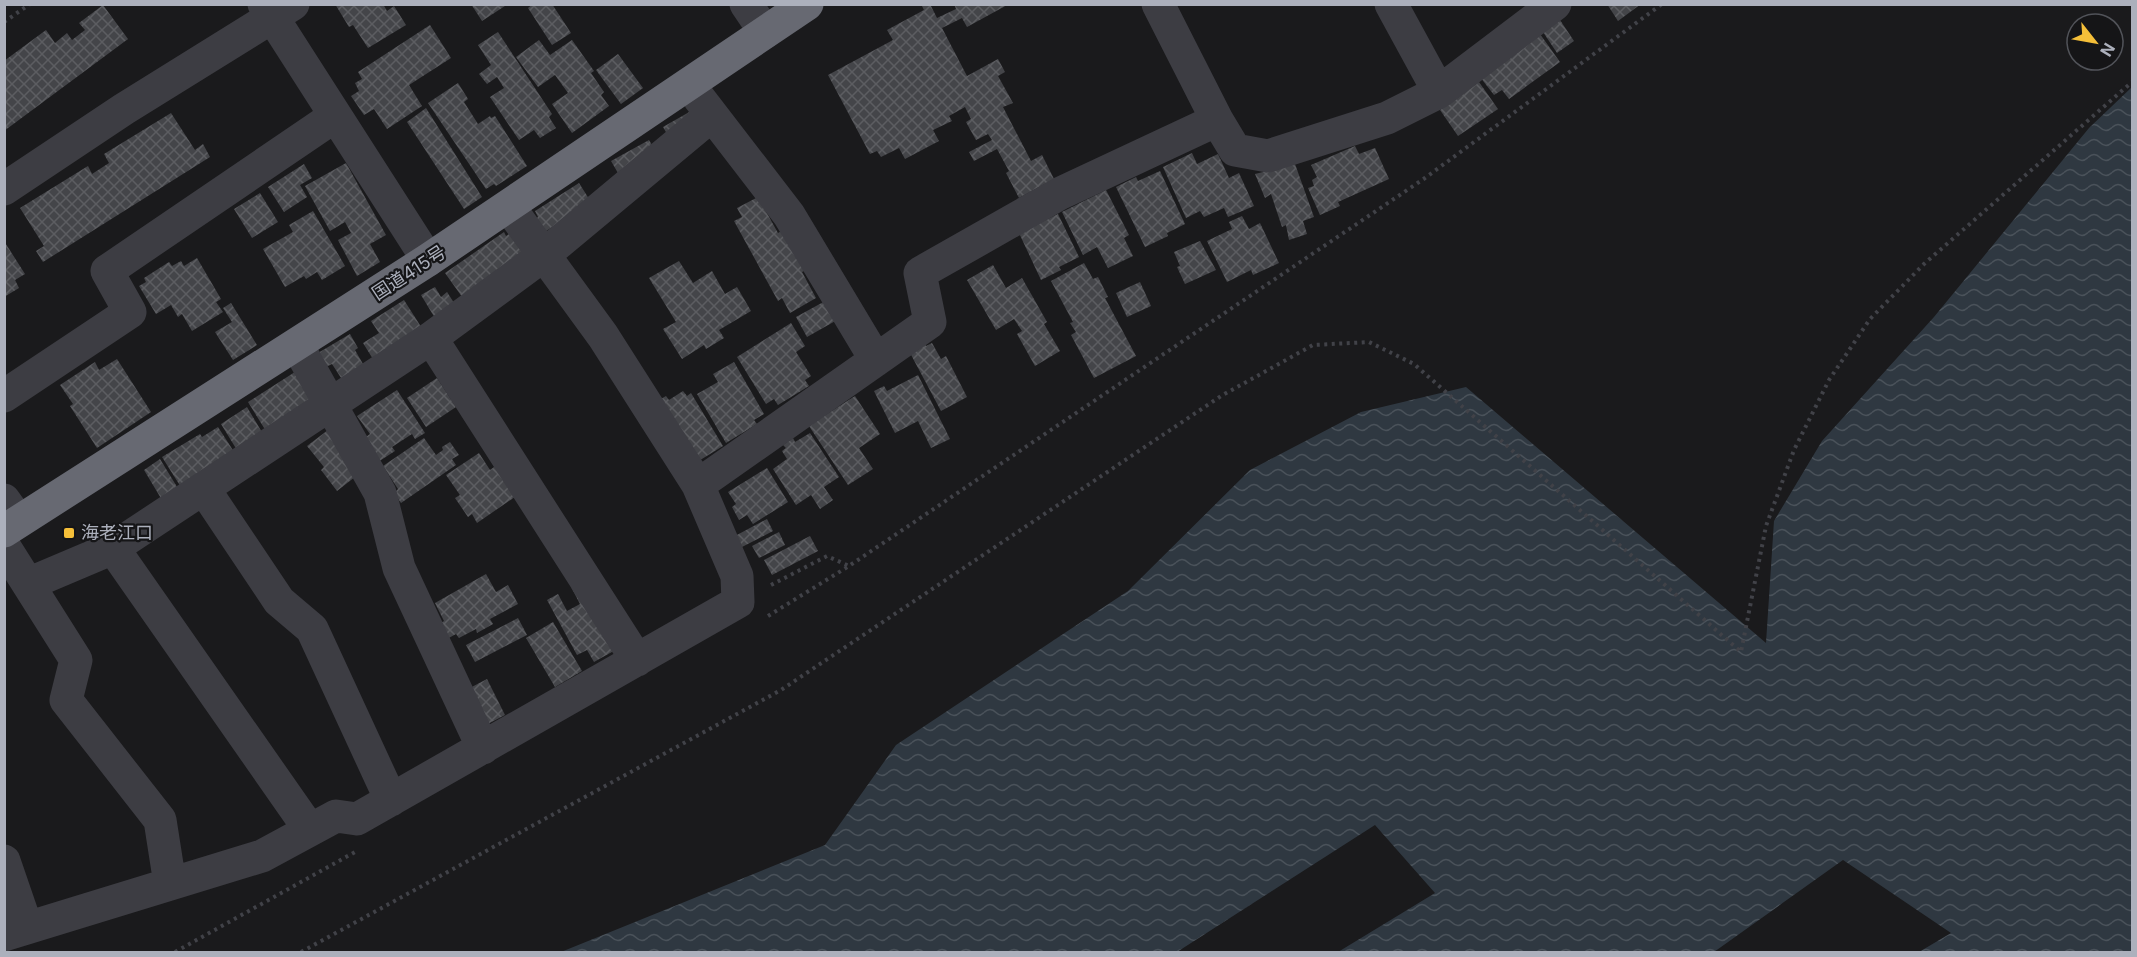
<svg xmlns="http://www.w3.org/2000/svg" width="2137" height="957" font-family="Inter,'Noto Sans JP',sans-serif">
	<style>
		.water { fill: url(#water-waves) }
		.pier { fill: #1a1a1c }
		.building { fill: url(#building-cross-hatch) }
		.lines { fill: none; stroke-linecap: round; stroke-linejoin: round }
		.path { stroke: #414248; stroke-width: 4; stroke-dasharray: 3 4.5; stroke-linecap: butt }
		.minor { stroke: #3d3d43; stroke-width: 33 }
		.highway { stroke: #676972; stroke-width: 33 }
		.poi-dot { fill: #f5bf39; stroke: #151517; stroke-width: 2 }
		.labels { text-anchor: middle; stroke-width: 4.5; stroke-linejoin: round; paint-order: stroke }
		.street-label { font-size: 18px; fill: #acb0bc; stroke: #151517 }
		.poi-label { font-size: 18px; fill: #acb0bc; stroke: #151517; text-anchor: start }
	</style>
	<defs>
		<pattern id="water-waves" width="16" height="10" patternUnits="userSpaceOnUse" patternTransform="scale(1.5)"><rect width="16" height="10" fill="#2f3841"/><path d="M0 5q4-4 8 0t8 0" fill="none" stroke="#4a525a"/></pattern>
		<pattern id="building-cross-hatch" width="8" height="8" patternUnits="userSpaceOnUse" patternTransform="scale(1.5)"><rect width="8" height="8" fill="#444549"/><path d="M0 0l8 8M0 8l8-8" fill="none" stroke="#5c5d61"/></pattern>
	</defs>
	<rect width="100%" height="100%" fill="#1a1a1c"/>
	<path class="water" d="M 2132,87 L 2132,952 L 561,952 L 825,845 L 896,745 L 1128,591 L 1250,470 L 1361,412 L 1466,387 L 1766,643 L 1774,521 L 1822,441 L 1934,317 L 2089,128 Z"/>
	<path class="pier" d="M 1375,825 L 1435,893 L 1338,952 L 1177,952 Z
		M 1843,860 L 1951,933 L 1919,952 L 1714,952 Z"/>
	<path class="building" d="M 335,4 L 383,4 L 387,11 L 394,6 L 406,25 L 368,48 L 353,25 L 349,27 Z
		M 471,4 L 508,4 L 482,21 Z
		M 533,4 L 552,4 L 571,33 L 552,45 L 528,8 Z
		M 921,4 L 930,4 L 937,18 L 956,9 L 954,4 L 1009,4 L 967,27 L 962,18 L 942,28 L 967,76 L 998,59 L 1005,72 L 998,76 L 1013,103 L 1003,107 L 1031,161 L 1042,155 L 1054,179 L 1019,198 L 1006,173 L 1009,171 L 997,149 L 974,161 L 969,152 L 992,140 L 988,134 L 976,140 L 966,122 L 971,119 L 965,107 L 949,116 L 952,121 L 933,130 L 939,141 L 905,159 L 899,148 L 881,157 L 877,151 L 870,154 L 828,75 L 893,40 L 887,30 L 924,10 Z
		M 1607,4 L 1641,4 L 1618,21 Z
		M 103,5 L 128,39 L 4,131 L 4,61 L 46,30 L 55,43 L 67,33 L 72,40 L 85,30 L 79,23 Z
		M 1558,17 L 1574,41 L 1557,53 L 1541,29 Z
		M 430,25 L 451,58 L 409,85 L 422,106 L 387,129 L 374,109 L 364,115 L 351,96 L 359,91 L 355,83 L 362,79 L 358,72 Z
		M 498,32 L 552,114 L 549,117 L 556,128 L 540,138 L 534,130 L 519,140 L 490,97 L 504,88 L 497,77 L 487,84 L 479,74 L 491,65 L 478,45 Z
		M 1540,34 L 1560,62 L 1509,99 L 1502,90 L 1494,95 L 1480,77 Z
		M 539,40 L 550,55 L 572,40 L 594,71 L 591,73 L 604,92 L 601,95 L 609,106 L 572,133 L 552,104 L 568,93 L 555,75 L 538,87 L 516,57 Z
		M 618,54 L 643,88 L 621,104 L 596,70 Z
		M 1479,82 L 1498,109 L 1458,136 L 1440,110 Z
		M 458,83 L 468,99 L 464,102 L 478,124 L 490,116 L 491,118 L 495,116 L 527,166 L 496,186 L 494,184 L 486,189 L 428,103 Z
		M 426,108 L 482,197 L 464,209 L 407,122 Z
		M 691,111 L 670,139 L 663,127 Z
		M 171,113 L 195,150 L 203,144 L 210,157 L 43,262 L 36,251 L 44,246 L 20,208 L 88,166 L 92,174 L 109,163 L 104,154 Z
		M 649,140 L 658,155 L 622,180 L 611,161 Z
		M 1355,146 L 1359,154 L 1375,148 L 1389,179 L 1338,202 L 1340,206 L 1320,215 L 1308,188 L 1314,186 L 1312,180 L 1317,177 L 1311,165 Z
		M 1192,153 L 1197,164 L 1218,154 L 1229,178 L 1239,173 L 1254,206 L 1228,217 L 1224,208 L 1204,217 L 1200,211 L 1186,218 L 1163,167 Z
		M 346,163 L 386,235 L 370,244 L 380,262 L 357,276 L 338,240 L 351,233 L 345,222 L 330,231 L 305,186 Z
		M 304,164 L 312,178 L 300,185 L 307,197 L 284,212 L 268,187 Z
		M 1295,164 L 1314,217 L 1303,221 L 1307,234 L 1289,240 L 1286,225 L 1282,227 L 1271,194 L 1265,198 L 1255,174 Z
		M 1160,171 L 1185,224 L 1167,233 L 1168,236 L 1145,247 L 1116,187 L 1136,177 L 1138,181 Z
		M 579,183 L 591,202 L 540,235 L 532,221 L 538,217 L 535,211 Z
		M 1106,190 L 1129,235 L 1124,238 L 1133,256 L 1108,268 L 1097,247 L 1083,255 L 1062,212 Z
		M 260,193 L 278,222 L 252,238 L 234,209 Z
		M 758,197 L 778,233 L 785,229 L 808,269 L 802,272 L 816,298 L 790,313 L 782,298 L 778,301 L 734,221 L 742,217 L 737,208 Z
		M 313,211 L 345,266 L 322,280 L 317,272 L 306,279 L 304,276 L 285,287 L 263,249 L 293,232 L 289,225 Z
		M 1058,214 L 1079,257 L 1059,267 L 1061,270 L 1041,280 L 1019,233 Z
		M 1242,216 L 1249,229 L 1260,223 L 1279,263 L 1253,275 L 1251,270 L 1227,282 L 1207,241 L 1232,229 L 1229,222 Z
		M 504,232 L 506,236 L 512,232 L 529,257 L 465,301 L 445,273 Z
		M 4,241 L 25,274 L 15,280 L 19,288 L 4,297 Z
		M 1200,241 L 1216,270 L 1185,284 L 1177,267 L 1180,266 L 1174,252 Z
		M 197,258 L 221,299 L 216,302 L 223,312 L 192,331 L 182,314 L 178,317 L 171,305 L 156,314 L 139,286 L 146,282 L 144,278 L 169,262 L 172,266 L 181,261 L 184,266 Z
		M 679,261 L 693,283 L 712,271 L 725,294 L 737,287 L 751,311 L 719,330 L 724,338 L 706,349 L 704,345 L 682,359 L 663,329 L 676,322 L 649,278 Z
		M 1084,263 L 1093,279 L 1098,277 L 1108,297 L 1105,298 L 1136,356 L 1094,378 L 1071,335 L 1076,332 L 1070,323 L 1073,322 L 1051,281 Z
		M 993,265 L 1006,288 L 1022,278 L 1047,322 L 1044,324 L 1060,351 L 1035,366 L 1017,334 L 1022,331 L 1014,319 L 996,330 L 967,280 Z
		M 1140,282 L 1151,306 L 1127,317 L 1116,293 Z
		M 435,287 L 441,297 L 447,292 L 458,309 L 438,323 L 421,295 Z
		M 404,300 L 425,333 L 376,364 L 363,343 L 379,333 L 371,321 Z
		M 827,300 L 837,320 L 807,337 L 796,317 Z
		M 231,303 L 257,345 L 233,360 L 215,332 L 232,322 L 223,308 Z
		M 791,323 L 805,346 L 796,352 L 811,376 L 805,380 L 809,386 L 778,405 L 774,399 L 766,404 L 737,357 Z
		M 350,334 L 358,348 L 355,350 L 367,371 L 345,384 L 332,364 L 326,367 L 318,353 Z
		M 924,342 L 926,346 L 932,343 L 941,359 L 946,356 L 967,397 L 941,411 L 909,351 Z
		M 117,359 L 151,412 L 97,448 L 70,406 L 73,404 L 60,385 L 95,362 L 99,370 Z
		M 734,362 L 764,414 L 754,420 L 757,424 L 726,443 L 697,394 L 718,382 L 713,374 Z
		M 298,370 L 320,403 L 269,436 L 248,402 Z
		M 918,375 L 950,439 L 931,448 L 918,421 L 895,433 L 874,391 L 884,386 L 887,391 Z
		M 437,378 L 456,407 L 426,427 L 407,398 Z
		M 397,390 L 425,433 L 415,439 L 412,434 L 392,447 L 395,451 L 378,462 L 363,439 L 370,434 L 357,416 Z
		M 683,391 L 687,396 L 691,393 L 723,446 L 697,462 L 659,400 L 666,396 L 669,400 Z
		M 855,396 L 880,434 L 859,448 L 873,469 L 848,485 L 807,423 L 827,414 Z
		M 247,407 L 266,439 L 240,455 L 221,424 Z
		M 218,427 L 238,458 L 184,492 L 162,457 L 200,434 L 202,437 Z
		M 328,430 L 360,473 L 337,491 L 321,470 L 324,467 L 307,446 Z
		M 810,433 L 839,477 L 824,487 L 833,500 L 820,509 L 811,495 L 796,505 L 773,469 L 787,459 L 782,451 L 786,448 L 783,445 L 793,438 L 795,442 Z
		M 424,438 L 436,455 L 443,450 L 442,447 L 450,442 L 459,455 L 452,459 L 456,465 L 401,503 L 394,493 L 398,489 L 383,466 Z
		M 479,453 L 490,470 L 501,462 L 522,492 L 477,523 L 472,514 L 468,517 L 455,498 L 460,495 L 446,475 Z
		M 160,459 L 182,495 L 165,505 L 144,470 Z
		M 767,468 L 788,502 L 753,524 L 747,515 L 739,520 L 732,507 L 736,504 L 728,492 Z
		M 767,519 L 773,531 L 740,548 L 735,536 Z
		M 779,532 L 785,545 L 759,558 L 752,546 Z
		M 810,536 L 818,551 L 772,575 L 764,560 Z
		M 486,574 L 496,592 L 508,585 L 518,604 L 490,619 L 493,624 L 477,633 L 476,629 L 459,638 L 456,634 L 447,639 L 439,624 L 444,621 L 435,603 Z
		M 571,587 L 619,648 L 594,662 L 587,650 L 577,655 L 547,600 L 558,594 L 567,611 L 580,604 Z
		M 518,618 L 527,635 L 475,662 L 466,645 Z
		M 553,622 L 582,671 L 555,687 L 526,638 Z
		M 487,679 L 505,715 L 484,726 L 466,690 Z"/>
	<g class="lines">
		<path class="path" d="M 4,22 L 30,4
			M 771,585 L 827,556 L 849,566
			M 768,616 L 849,566 L 1425,178 L 1662,4
			M 175,952 L 355,852
			M 301,952 L 781,690 L 1221,396 L 1313,345 L 1369,342 L 1414,364 L 1741,652 L 1766,526 L 1794,450 L 1829,380 L 1870,319 L 1924,264 L 2132,82"/>
		<path class="minor" d="M 264,4 L 428,260
			M 746,4 L 765,32
			M 1158,4 L 1217,120 L 1235,150 L 1268,156 L 1387,118 L 1439,92 L 1555,4
			M 1391,4 L 1439,92
			M 699,98 L 789,215 L 876,360
			M 4,189 L 124,109 L 293,4
			M 431,338 L 637,660
			M 297,345 L 380,493 L 399,568 L 483,748
			M 4,396 L 130,312 L 107,271 L 335,116
			M 698,485 L 930,322 L 920,273 L 1061,193 L 1217,120
			M 204,489 L 279,601 L 312,629 L 391,800
			M 4,500 L 19,521
			M 4,546 L 76,660 L 66,700 L 160,820 L 170,884
			M 113,548 L 310,830
			M 28,584 L 113,548 L 431,338 L 544,255 L 712,115
			M 4,861 L 27,928
			M 4,935 L 262,856 L 336,816 L 357,819 L 738,602 L 737,576 L 698,485 L 603,336 L 509,207"/>
		<path class="highway" d="M 4,531 L 428,260 L 807,4"/>
	</g>
	<rect class="poi-dot" x="63" y="527" width="12" height="12" rx="3"/>
	<g class="labels">
		<g class="street-label">
			<text transform="translate(409 273) rotate(-33)" y="6">国道415号</text>
		</g>
		<g class="poi-label">
			<text x="81" y="539">海老江口</text>
		</g>
	</g>
	<rect width="2137" height="957" fill="none" stroke="#acb0bc" stroke-width="12"/>
	<g transform="translate(2095 42) rotate(121)"><circle r="28" fill="#151517" stroke="#515359" stroke-width="1.5"/>
	<path d="M0-4.5L10 22L0 15L-10 22Z" fill="#f5bf39"/>
	<text y="-9" font-size="16" font-weight="bold" text-anchor="middle" fill="#acb0bc">N</text>
	</g>
</svg>
